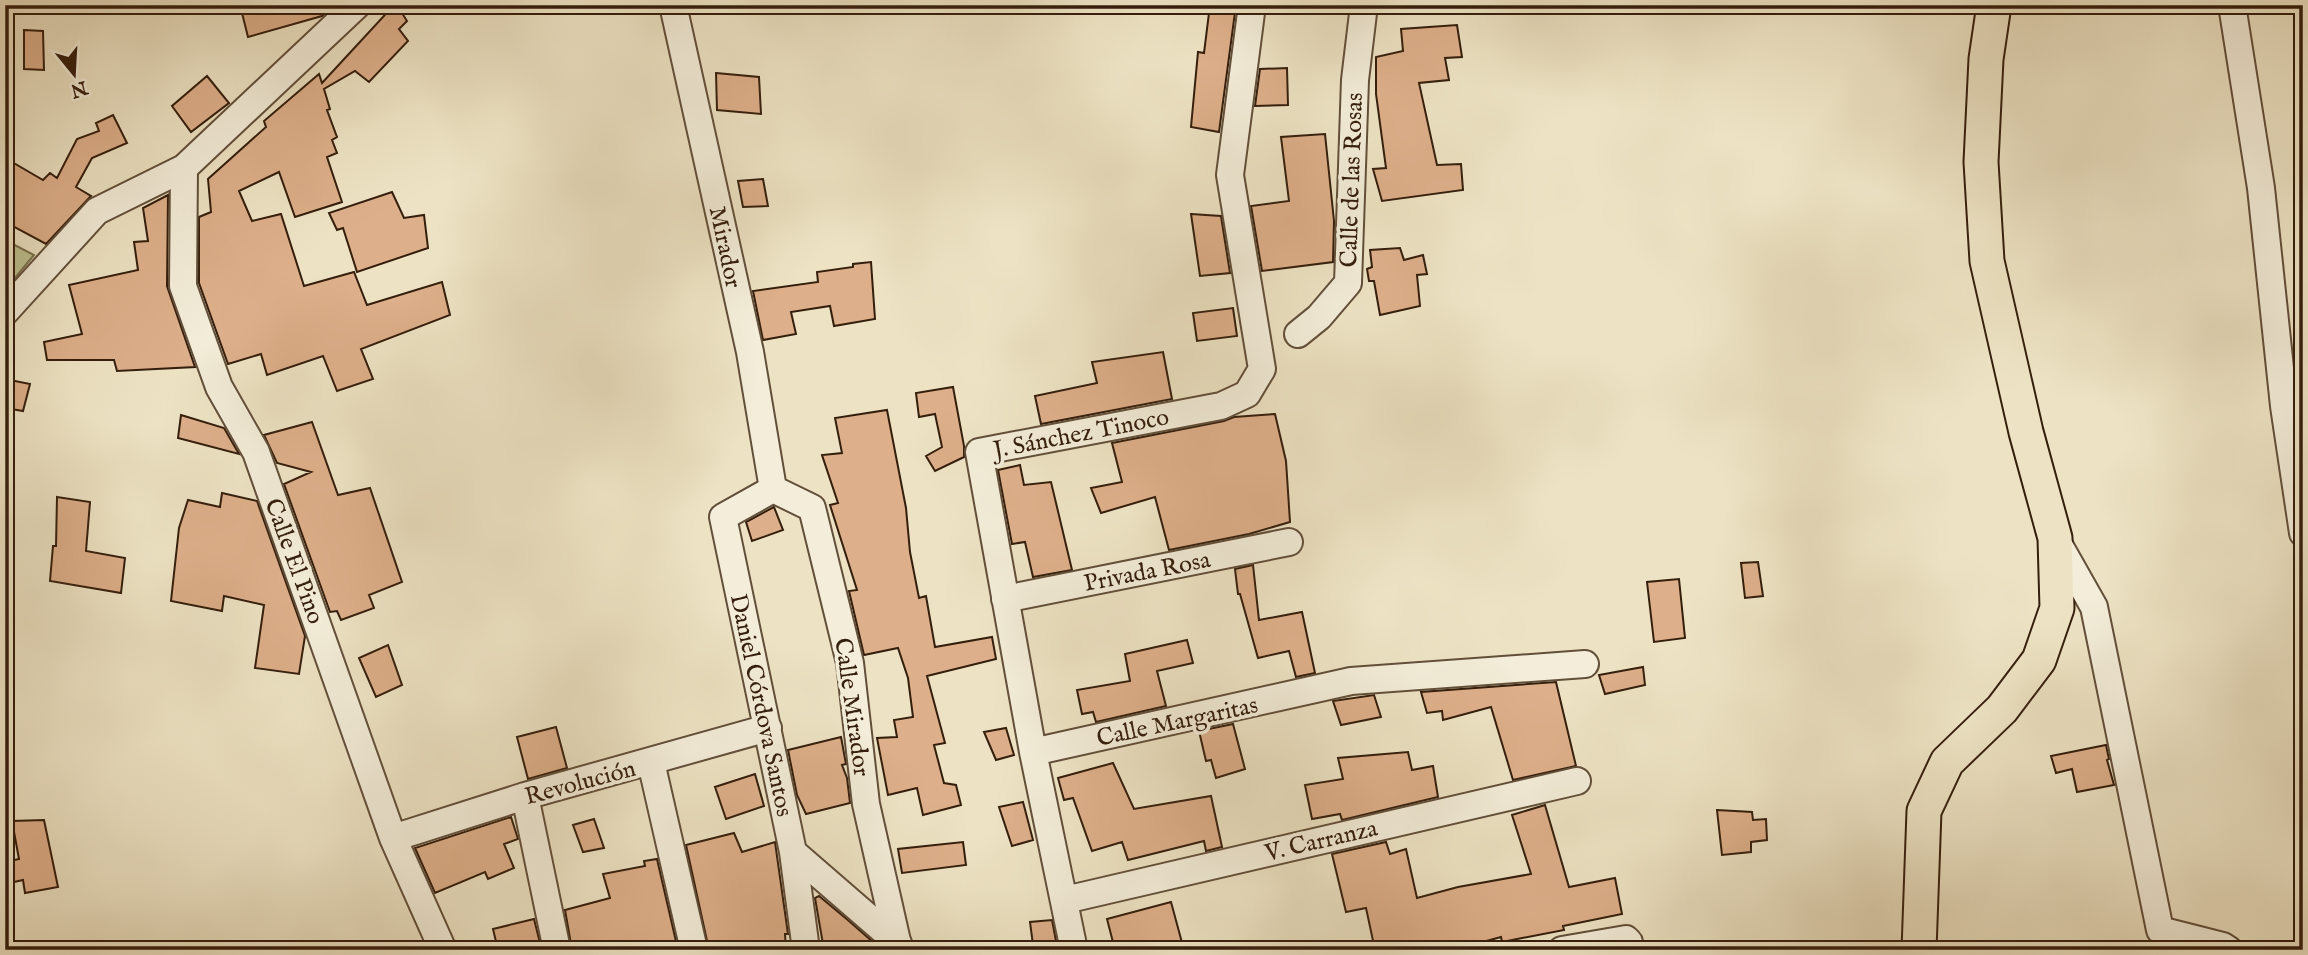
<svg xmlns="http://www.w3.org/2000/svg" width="2308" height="955" font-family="'IM FELL English',serif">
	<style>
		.green { fill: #bdc291; stroke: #78704e; stroke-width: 2 }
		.building { fill: #ddaf8a; stroke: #341e0c; stroke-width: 2 }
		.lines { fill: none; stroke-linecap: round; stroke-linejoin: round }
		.minor-casing { stroke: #624f3a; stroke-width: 30 }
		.major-casing { stroke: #341e0c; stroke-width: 37 }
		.minor { stroke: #f3edd9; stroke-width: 26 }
		.major { stroke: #ede3c4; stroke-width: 33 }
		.labels { text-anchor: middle; stroke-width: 7; stroke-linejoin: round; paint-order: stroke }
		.street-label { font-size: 24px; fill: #341e0c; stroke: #f3edd9 }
	</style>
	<rect width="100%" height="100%" fill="#ede3c4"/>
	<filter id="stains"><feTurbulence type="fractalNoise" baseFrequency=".00286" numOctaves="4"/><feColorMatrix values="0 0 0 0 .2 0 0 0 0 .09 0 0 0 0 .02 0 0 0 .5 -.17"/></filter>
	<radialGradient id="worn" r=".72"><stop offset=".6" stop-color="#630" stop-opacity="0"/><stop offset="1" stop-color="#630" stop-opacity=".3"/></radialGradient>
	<path class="green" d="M 5,240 L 34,255 L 5,290 Z"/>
	<path class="building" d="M 240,5 L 334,5 L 322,16 L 248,37 Z
		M 394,5 L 397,5 L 407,21 L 399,29 L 408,41 L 369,82 L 355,71 L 324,89 L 330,109 L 327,110 L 337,137 L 332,140 L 337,153 L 327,157 L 342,202 L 295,217 L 279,172 L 239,191 L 252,221 L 281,214 L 304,286 L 354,272 L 367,305 L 442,282 L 450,315 L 361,349 L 373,379 L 337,391 L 323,356 L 267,375 L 261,354 L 228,364 L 199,283 L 199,217 L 211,212 L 208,179 L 266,127 L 264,121 L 319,74 L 322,83 Z
		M 1210,5 L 1236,5 L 1219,132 L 1191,127 L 1198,52 L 1204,53 Z
		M 1457,25 L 1462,57 L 1445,58 L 1449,80 L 1419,83 L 1437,165 L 1461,164 L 1463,190 L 1382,201 L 1373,169 L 1386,168 L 1376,94 L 1376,57 L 1403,51 L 1401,29 Z
		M 24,30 L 43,31 L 44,70 L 24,69 Z
		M 1287,68 L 1288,105 L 1255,106 L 1260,69 Z
		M 716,73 L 759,77 L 761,114 L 717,110 Z
		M 207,76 L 229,103 L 191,132 L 172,106 Z
		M 113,115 L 127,143 L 92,158 L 76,187 L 91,196 L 46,244 L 5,222 L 5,158 L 43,180 L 50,173 L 57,178 L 77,139 L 99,131 L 96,123 Z
		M 1325,134 L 1334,221 L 1333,262 L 1262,271 L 1251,206 L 1289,201 L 1281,137 Z
		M 763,179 L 768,206 L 743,207 L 738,181 Z
		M 392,192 L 404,218 L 424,215 L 428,248 L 357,272 L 343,228 L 337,230 L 329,213 Z
		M 168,195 L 167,286 L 195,367 L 117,371 L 114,360 L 47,360 L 44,342 L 82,334 L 69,285 L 138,270 L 134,242 L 148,241 L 143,208 Z
		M 1191,214 L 1221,216 L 1230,273 L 1200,276 Z
		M 1400,248 L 1404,260 L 1423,255 L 1427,274 L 1417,275 L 1420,306 L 1380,315 L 1374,281 L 1369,281 L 1367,269 L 1372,267 L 1370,250 Z
		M 871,262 L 875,319 L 834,326 L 830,306 L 791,312 L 796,334 L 763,340 L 753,291 L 818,282 L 817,272 L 853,267 L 853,264 Z
		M 1233,308 L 1237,336 L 1197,341 L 1193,313 Z
		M 1163,352 L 1172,399 L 1041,424 L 1035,396 L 1097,383 L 1092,362 Z
		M 5,379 L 30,384 L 23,411 L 5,408 Z
		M 953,387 L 964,446 L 964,457 L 935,471 L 926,456 L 942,447 L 935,414 L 919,417 L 916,393 Z
		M 887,410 L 906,508 L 910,552 L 919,598 L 926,596 L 935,647 L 992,637 L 996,659 L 927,676 L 945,743 L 934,745 L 944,783 L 956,785 L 961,805 L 923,815 L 917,788 L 888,795 L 877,738 L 897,737 L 894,720 L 913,717 L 908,678 L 898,648 L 864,655 L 849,591 L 857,590 L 830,505 L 838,503 L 822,455 L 842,453 L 835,418 Z
		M 1275,414 L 1286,461 L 1290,522 L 1249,534 L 1169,550 L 1155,497 L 1101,513 L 1091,488 L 1122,482 L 1112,443 L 1224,421 L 1234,417 Z
		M 181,415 L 224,428 L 239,454 L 178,438 Z
		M 312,422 L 338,495 L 370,488 L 402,582 L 369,595 L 374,608 L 341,620 L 337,611 L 330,612 L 284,484 L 311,472 L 277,463 L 264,435 Z
		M 1020,465 L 1024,485 L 1051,482 L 1072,570 L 1033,577 L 1025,542 L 1012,544 L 998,470 Z
		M 222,493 L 257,501 L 305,636 L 299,674 L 255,668 L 264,605 L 224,596 L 222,611 L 171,601 L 179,528 L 188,500 L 220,507 Z
		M 57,497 L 90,502 L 86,551 L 125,558 L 121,593 L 50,581 L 53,546 L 56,546 Z
		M 774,507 L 783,530 L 752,541 L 746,522 Z
		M 1758,562 L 1763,596 L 1745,598 L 1741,563 Z
		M 1253,565 L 1259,620 L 1302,612 L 1315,673 L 1296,677 L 1289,651 L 1258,658 L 1240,594 L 1238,594 L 1235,569 Z
		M 1679,579 L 1685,638 L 1654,642 L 1647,582 Z
		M 1187,640 L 1193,663 L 1157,671 L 1166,706 L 1096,722 L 1093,712 L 1082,714 L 1077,690 L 1130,681 L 1125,654 Z
		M 388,645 L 402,685 L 376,697 L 359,658 Z
		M 1643,667 L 1645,685 L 1605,694 L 1599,675 Z
		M 1556,682 L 1576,766 L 1513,780 L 1491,707 L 1443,720 L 1442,711 L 1427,713 L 1421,692 Z
		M 1374,695 L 1381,717 L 1341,725 L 1333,701 Z
		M 1233,724 L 1245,769 L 1216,778 L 1211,760 L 1206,761 L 1199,731 Z
		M 556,727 L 567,768 L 528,779 L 517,737 Z
		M 1006,728 L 1014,755 L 996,760 L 984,732 Z
		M 841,737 L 846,764 L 842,765 L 847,778 L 850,803 L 806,814 L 797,795 L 788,750 Z
		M 2106,745 L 2109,759 L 2107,760 L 2114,785 L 2077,792 L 2072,769 L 2056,773 L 2051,756 Z
		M 1408,752 L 1412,770 L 1433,766 L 1438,797 L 1342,820 L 1340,814 L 1312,819 L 1305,785 L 1343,779 L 1338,758 Z
		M 1113,763 L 1134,809 L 1211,796 L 1222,847 L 1206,851 L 1204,841 L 1128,860 L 1122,842 L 1092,851 L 1073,798 L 1064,800 L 1058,778 Z
		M 755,774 L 764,806 L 726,819 L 715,787 Z
		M 1023,802 L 1033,840 L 1012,846 L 999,807 Z
		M 1545,805 L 1569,887 L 1615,878 L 1622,914 L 1563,926 L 1564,930 L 1502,942 L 1501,937 L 1453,950 L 1375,950 L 1366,908 L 1346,912 L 1332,854 L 1386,842 L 1390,854 L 1406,849 L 1417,898 L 1458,887 L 1531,874 L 1512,815 Z
		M 1717,810 L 1752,812 L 1753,820 L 1766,819 L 1767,840 L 1751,842 L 1751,852 L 1722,855 Z
		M 511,817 L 518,839 L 504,844 L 514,868 L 488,879 L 485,872 L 435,893 L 415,848 Z
		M 594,819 L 604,848 L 583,852 L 573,825 Z
		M 44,820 L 58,887 L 25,893 L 23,880 L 5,884 L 5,862 L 19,859 L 12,821 Z
		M 734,833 L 742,852 L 775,842 L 788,934 L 785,934 L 786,950 L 709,950 L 686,845 Z
		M 963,842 L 966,865 L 902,873 L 898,849 Z
		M 657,859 L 678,950 L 572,950 L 565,910 L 610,898 L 603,874 L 645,866 L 644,861 Z
		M 819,896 L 849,921 L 882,950 L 824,950 L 815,898 Z
		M 1171,902 L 1184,950 L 1115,950 L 1107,919 Z
		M 534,919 L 540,943 L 517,950 L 498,950 L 493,929 Z
		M 1052,920 L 1056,941 L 1033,945 L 1030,922 Z"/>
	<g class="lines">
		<defs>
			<path id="minor" d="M 673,5 L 750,352 L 773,489
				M 2232,5 L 2261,188 L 2284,406 L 2303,533
				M 184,168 L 183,286 L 219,387 L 256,452 L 393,838 L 443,950
				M 5,312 L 97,211 L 184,168 L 357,5
				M 1298,334 L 1319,317 L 1348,283 L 1355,80 L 1364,5
				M 773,489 L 723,517 L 793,852 L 806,950
				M 773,489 L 812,508 L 850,663 L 866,804 L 899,950
				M 2055,538 L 2094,607 L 2160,930 L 2223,946 L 2229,950
				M 1005,599 L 1289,542
				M 1033,752 L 1351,681 L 1585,664
				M 651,762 L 694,950
				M 525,796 L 557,950
				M 393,838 L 525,796 L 768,728
				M 793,852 L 898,943
				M 1065,900 L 1577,781
				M 1074,950 L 1033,752 L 979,452 L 1221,406 L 1247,394 L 1262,369 L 1230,175 L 1252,5
				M 1562,950 L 1626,939 L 1629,942 L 1630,950"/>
			<path id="major" d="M 1919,950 L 1924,811 L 1947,762 L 2002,709 L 2039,660 L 2057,608 L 2055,538 L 2026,432 L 1987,261 L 1981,162 L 1986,59 L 1994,5"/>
		</defs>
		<use href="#minor" class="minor-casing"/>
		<use href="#major" class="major-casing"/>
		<use href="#minor" class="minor"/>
		<use href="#major" class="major"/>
	</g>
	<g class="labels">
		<g class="street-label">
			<text transform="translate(1351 180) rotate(-88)" y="8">Calle de las Rosas</text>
			<text transform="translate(726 247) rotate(78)" y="8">Mirador</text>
			<text transform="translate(1081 433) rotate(-11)" y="8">J. Sánchez Tinoco</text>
			<text transform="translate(295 561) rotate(70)" y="8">Calle El Pino</text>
			<text transform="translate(1147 571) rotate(-11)" y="8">Privada Rosa</text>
			<text transform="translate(762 705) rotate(78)" y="8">Daniel Córdova Santos</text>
			<text transform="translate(853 707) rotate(82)" y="8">Calle Mirador</text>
			<text transform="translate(1177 721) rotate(-12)" y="8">Calle Margaritas</text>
			<text transform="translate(580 782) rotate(-15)" y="8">Revolución</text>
			<text transform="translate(1321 840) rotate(-13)" y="8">V. Carranza</text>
		</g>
	</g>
	<rect width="2308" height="955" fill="none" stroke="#ede3c4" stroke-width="28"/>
	<rect x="7" y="7" width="2294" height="941" fill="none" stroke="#341e0c" stroke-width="3.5"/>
	<rect x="14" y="14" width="2280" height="927" fill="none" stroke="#341e0c" stroke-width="2"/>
	<g transform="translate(74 74) rotate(162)" stroke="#f3edd9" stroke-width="5" paint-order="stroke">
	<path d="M0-5L12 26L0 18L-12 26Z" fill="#341e0c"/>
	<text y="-10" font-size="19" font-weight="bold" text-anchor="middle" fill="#341e0c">N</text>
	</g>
	<rect width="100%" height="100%" filter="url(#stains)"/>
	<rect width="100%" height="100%" fill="url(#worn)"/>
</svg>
